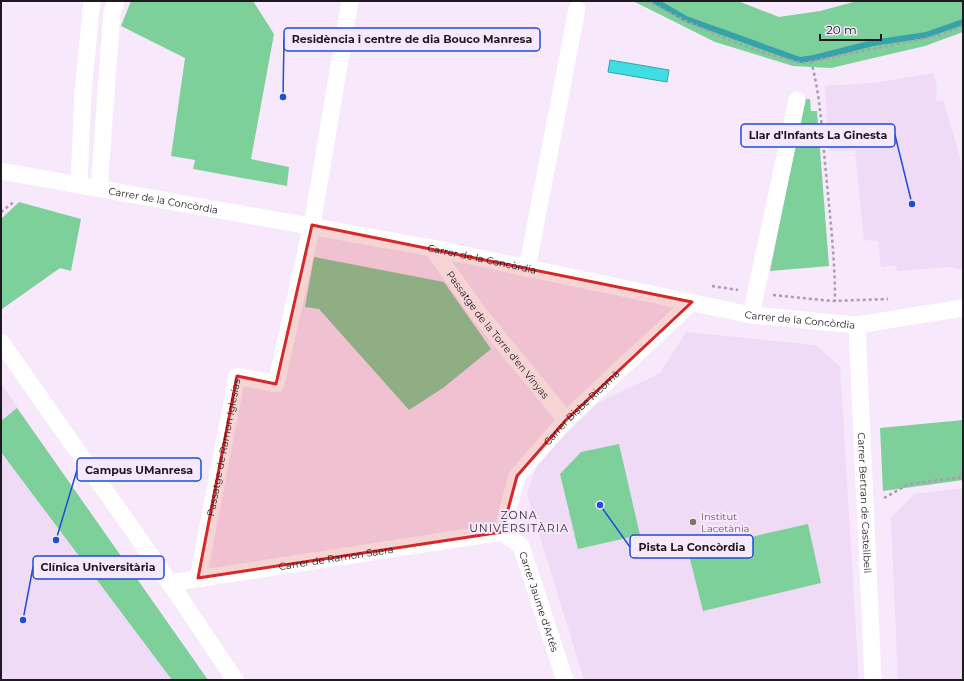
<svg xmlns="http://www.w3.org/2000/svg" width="964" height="681" font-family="Montserrat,sans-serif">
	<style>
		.built { fill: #efdbf6 }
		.green { fill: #7ed09b }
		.water { fill: #41dde5; stroke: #36a2aa }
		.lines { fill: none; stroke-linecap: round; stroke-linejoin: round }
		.stream { stroke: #36a2aa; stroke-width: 6 }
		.path { stroke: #a89dac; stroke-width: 2.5; stroke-dasharray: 3 3; stroke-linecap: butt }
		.street { stroke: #fff; stroke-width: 17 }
		.marked { fill: #d62828; fill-opacity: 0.2; stroke: #d62828; stroke-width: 3; stroke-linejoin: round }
		.education-dot { fill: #8d6e63; stroke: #f7e8fc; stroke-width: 1.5 }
		.labels { text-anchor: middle; stroke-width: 4; stroke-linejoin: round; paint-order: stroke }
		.street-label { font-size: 10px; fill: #1e1920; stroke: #f7e8fc }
		.education-label { font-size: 10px; fill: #785e54; stroke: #f7e8fc; text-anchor: start }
		.neighbourhood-label { font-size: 11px; letter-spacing: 1px; fill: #372b3b; stroke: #f7e8fc }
		.leader { fill: none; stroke: #1d4ed8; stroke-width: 1.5 }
		.callout-dot { fill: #1d4ed8; stroke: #f7e8fc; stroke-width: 1.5 }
		.callout { fill: #f7e8fc; stroke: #1d4ed8; stroke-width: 1.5 }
		.callout-label { font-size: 11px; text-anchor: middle; font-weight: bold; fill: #1e1920 }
	</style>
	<rect width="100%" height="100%" fill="#f7e8fc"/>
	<path class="built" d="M 933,73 L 937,87 L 936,102 L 943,100 L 963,167 L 962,270 L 949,267 L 897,271 L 896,266 L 881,267 L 878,241 L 864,240 L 855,150 L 829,151 L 825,86 L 873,83 Z
		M 686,332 L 815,345 L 840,366 L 859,680 L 584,680 L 527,494 L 539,460 L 598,403 L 660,373 Z
		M 1,383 L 13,401 L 208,680 L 1,680 Z
		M 963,488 L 963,680 L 898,680 L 891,518 L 915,494 Z"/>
	<path class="green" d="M 131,1 L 253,1 L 274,34 L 251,159 L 289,167 L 287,186 L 193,169 L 195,160 L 171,156 L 185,58 L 121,26 Z
		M 633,1 L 738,1 L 779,17 L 820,11 L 857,1 L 963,1 L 963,32 L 925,46 L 831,68 L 793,66 L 715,42 Z
		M 805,99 L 810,99 L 811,111 L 817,111 L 829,266 L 770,271 Z
		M 19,202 L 81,219 L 71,271 L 60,268 L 2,309 L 1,219 Z
		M 314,257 L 444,282 L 491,349 L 443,388 L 409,410 L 319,309 L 305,307 Z
		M 17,408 L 208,680 L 172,680 L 1,452 L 1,421 Z
		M 963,420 L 963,480 L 883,491 L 880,428 Z
		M 619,444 L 640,535 L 578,549 L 560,474 L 581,452 Z
		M 808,524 L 821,583 L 703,611 L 688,551 Z"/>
	<path class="water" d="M 610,60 L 669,70 L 667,82 L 608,72 Z"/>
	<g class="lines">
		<path class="stream" d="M 655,1 L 686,19 L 800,60 L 814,58 L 873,43 L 926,35 L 963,22"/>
		<path class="path" d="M 647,1 C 696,27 748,51 803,63 L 941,35 L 963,26
			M 811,61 C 821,98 822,135 826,173 C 830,216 835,258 835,301
			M 1,212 L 15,201
			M 712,286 L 738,290
			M 773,295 L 832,301 L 888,299
			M 884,498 L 909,484 L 963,477"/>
		<g class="street">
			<path id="s1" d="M 1,171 L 432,248 L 751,315 L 857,325 L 963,308"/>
			<path d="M 79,185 L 83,91 L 92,1"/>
			<path d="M 99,188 L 112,12 L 116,1"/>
			<path id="s2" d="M 432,248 L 480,315 L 566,420"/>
			<path d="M 527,269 L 577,9"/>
			<path d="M 751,315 L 797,100"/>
			<path id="s3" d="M 857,325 L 873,680"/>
			<path d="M 1,342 L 170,583 L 235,680"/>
			<path id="s4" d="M 502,532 L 517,476 L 566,420 L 692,302"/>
			<path id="s5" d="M 502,532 L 521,546 L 565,680"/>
			<path id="s6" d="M 198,578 L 237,376 L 276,384 L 312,225 L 350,1"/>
			<path id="s7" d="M 170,583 L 502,532"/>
		</g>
	</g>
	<path class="marked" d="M 312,225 L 692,302 L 566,420 L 517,476 L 502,532 L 198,578 L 237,376 L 276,384 Z"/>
	<circle class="education-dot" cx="693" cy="522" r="4"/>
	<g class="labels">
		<g class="street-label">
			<text dy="4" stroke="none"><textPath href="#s1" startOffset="165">Carrer de la Concòrdia</textPath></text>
			<text dy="4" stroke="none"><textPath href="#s1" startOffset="489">Carrer de la Concòrdia</textPath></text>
			<text dy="4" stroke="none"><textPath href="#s1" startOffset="813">Carrer de la Concòrdia</textPath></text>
			<text dy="4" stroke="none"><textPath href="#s2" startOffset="109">Passatge de la Torre d'en Vinyas</textPath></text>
			<text dy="4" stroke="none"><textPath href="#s4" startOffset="152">Carrer Bisbe Ricomà</textPath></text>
			<text dy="4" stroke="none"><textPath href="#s6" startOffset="133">Passatge de Ramon Iglesias</textPath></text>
			<text dy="4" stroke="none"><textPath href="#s3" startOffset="178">Carrer Bertran de Castellbell</textPath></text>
			<text dy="4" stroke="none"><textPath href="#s7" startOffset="168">Carrer de Ramon Saera</textPath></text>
			<text dy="4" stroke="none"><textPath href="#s5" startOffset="82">Carrer Jaume d'Artés</textPath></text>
		</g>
		<g class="education-label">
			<text x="701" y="520">Institut<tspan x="701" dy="12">Lacetània</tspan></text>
		</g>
		<g class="neighbourhood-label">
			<text x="519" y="519">ZONA<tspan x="519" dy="13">UNIVERSITÀRIA</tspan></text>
		</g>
	</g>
	<path class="leader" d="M283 97L284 39M912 204L895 135M56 540L77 470M600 505L630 547M23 620L33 567"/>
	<g class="callout-dot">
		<circle cx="283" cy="97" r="4"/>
		<circle cx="912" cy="204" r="4"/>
		<circle cx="56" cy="540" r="4"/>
		<circle cx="600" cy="505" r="4"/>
		<circle cx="23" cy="620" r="4"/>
	</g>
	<g class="callout">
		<rect x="284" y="28" width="256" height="23" rx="4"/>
		<rect x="741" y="124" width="154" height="23" rx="4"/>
		<rect x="77" y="458" width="124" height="23" rx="4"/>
		<rect x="630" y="535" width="123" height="23" rx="4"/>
		<rect x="33" y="556" width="131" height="23" rx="4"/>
	</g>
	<g class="callout-label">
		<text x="412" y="43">Residència i centre de dia Bouco Manresa</text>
		<text x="818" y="139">Llar d'Infants La Ginesta</text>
		<text x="139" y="474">Campus UManresa</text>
		<text x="692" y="551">Pista La Concòrdia</text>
		<text x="98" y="571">Clínica Universitària</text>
	</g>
	<rect width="964" height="681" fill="none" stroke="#1e1920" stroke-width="4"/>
	<path d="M820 34v6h61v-6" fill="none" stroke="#1e1920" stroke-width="2"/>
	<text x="826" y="34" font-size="12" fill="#1e1920" stroke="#f7e8fc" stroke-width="3" paint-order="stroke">20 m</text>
</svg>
